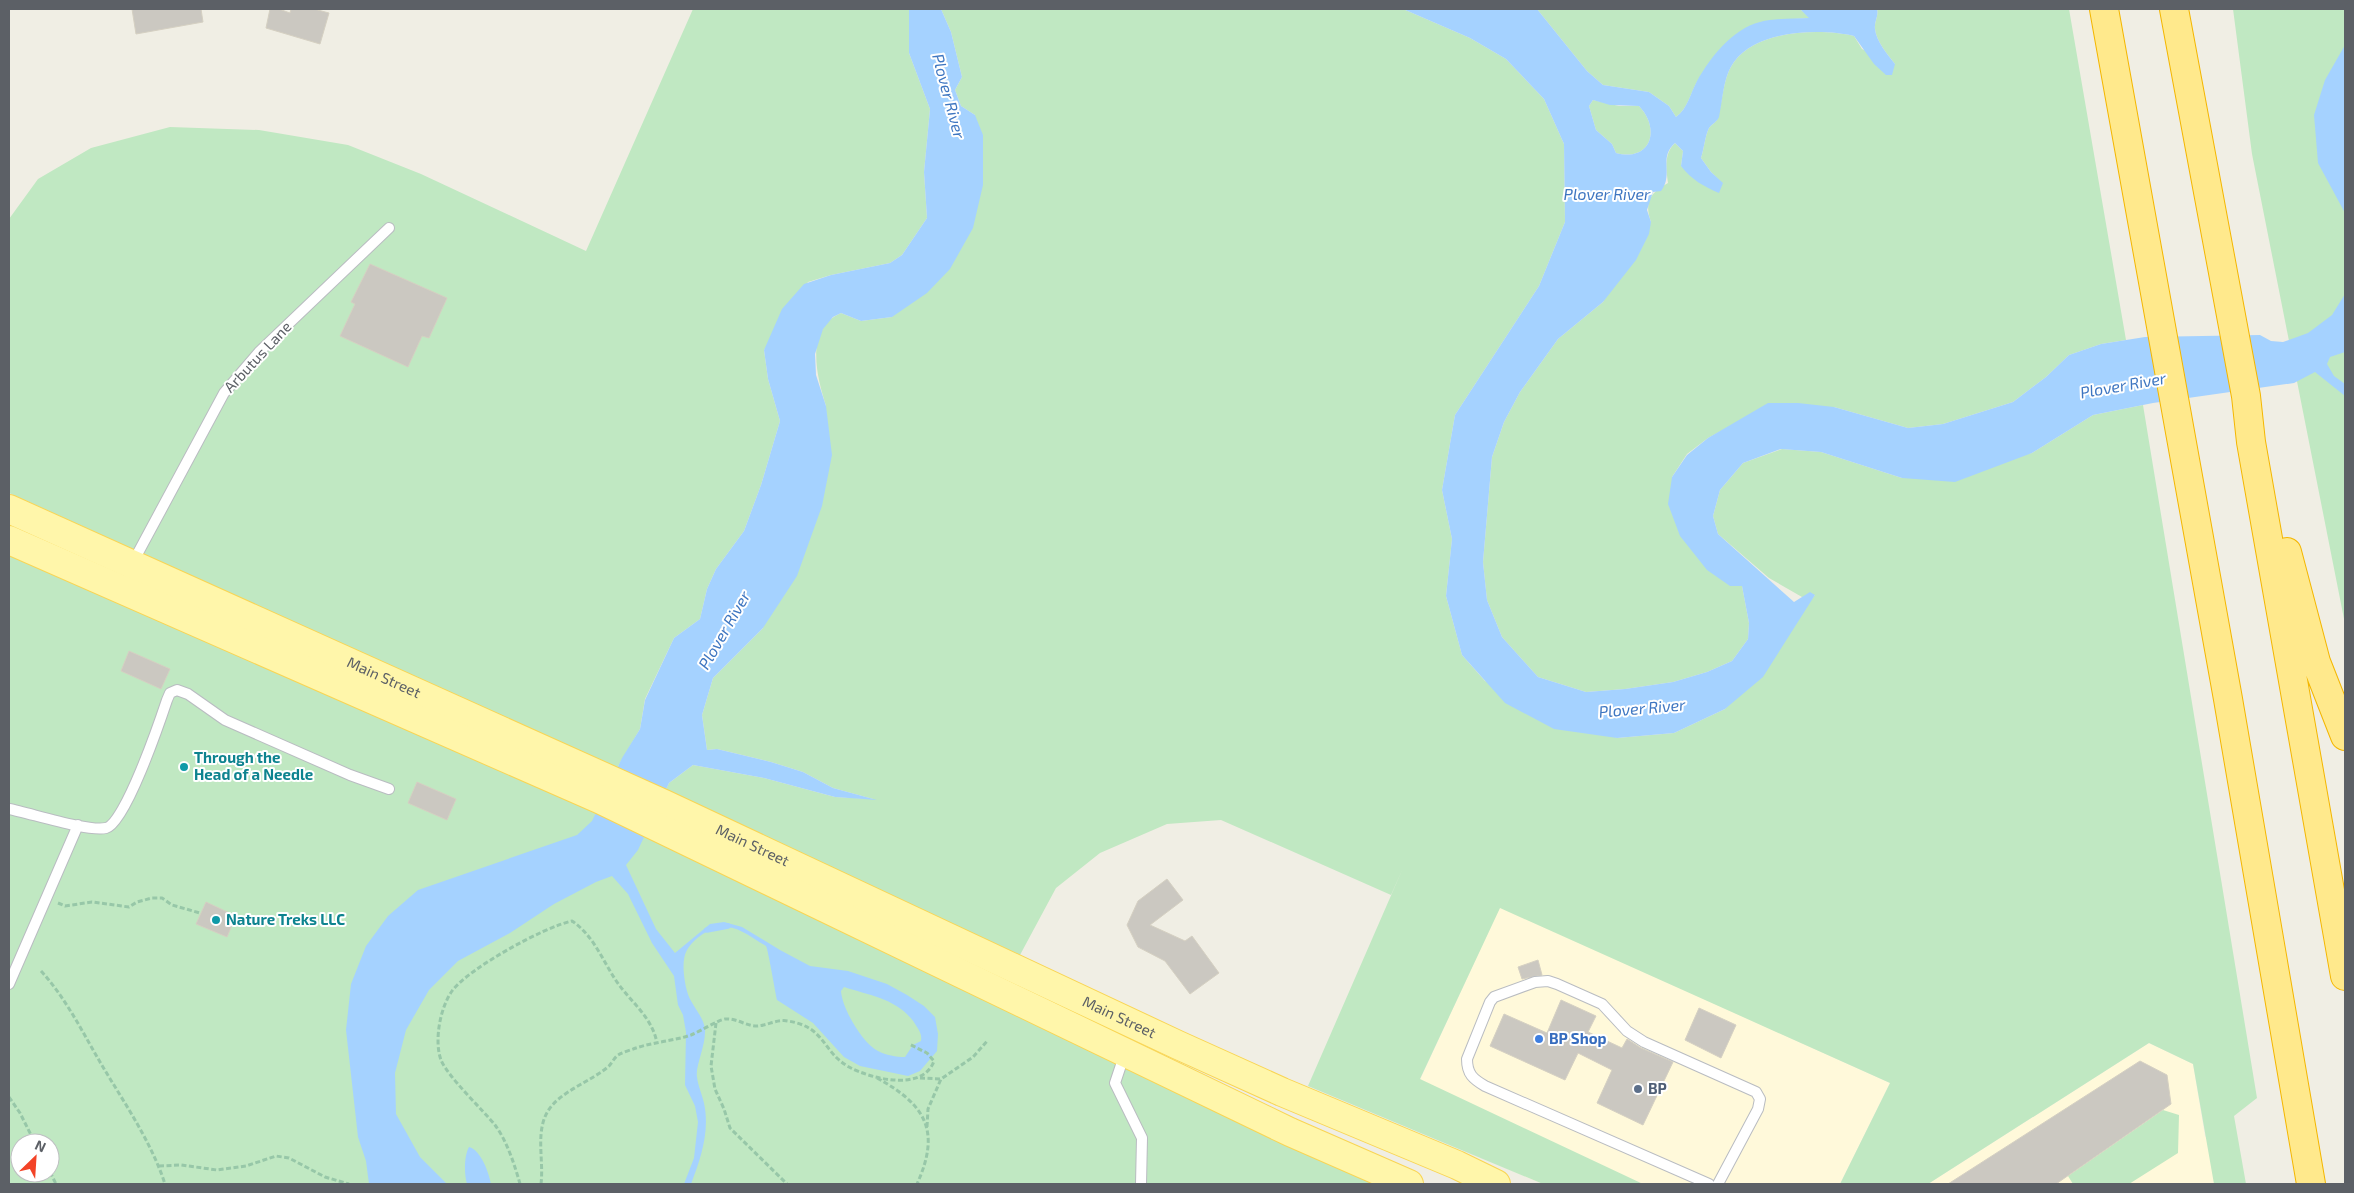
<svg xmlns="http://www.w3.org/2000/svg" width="2354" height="1193" font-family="'Exo 2',sans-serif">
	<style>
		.commercial { fill: #fff9da }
		.green { fill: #c0e8c2; fill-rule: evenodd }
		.water { fill: #a5d2ff; fill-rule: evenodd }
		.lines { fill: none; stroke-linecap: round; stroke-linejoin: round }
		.stream { stroke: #a5d2ff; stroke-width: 5.5 }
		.building { fill: #cbc8c1; stroke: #d5d0c2 }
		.lane-casing { stroke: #b9bcc1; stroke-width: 12 }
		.primary-casing { stroke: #f9d554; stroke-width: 30 }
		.highway-casing { stroke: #f4b600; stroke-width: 30 }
		.path { stroke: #97c7a8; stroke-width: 3; stroke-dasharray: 5 2.5; stroke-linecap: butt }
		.lane { stroke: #fff; stroke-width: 10 }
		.primary { stroke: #fff6aa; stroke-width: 28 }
		.highway { stroke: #ffe98c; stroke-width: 28 }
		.culture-dot { fill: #0f9aa8; stroke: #fff; stroke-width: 2 }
		.shop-dot { fill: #3f7fe0; stroke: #fff; stroke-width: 2 }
		.service-dot { fill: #5c6f8a; stroke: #fff; stroke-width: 2 }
		.labels { text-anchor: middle; stroke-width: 4; stroke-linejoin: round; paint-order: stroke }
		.street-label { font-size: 15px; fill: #5c6066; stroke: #fff }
		.culture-label { font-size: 15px; font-weight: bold; fill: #0d838f; stroke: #fff; text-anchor: start }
		.shop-label { font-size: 15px; font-weight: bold; fill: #366cbe; stroke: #fff; text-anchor: start }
		.service-label { font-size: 15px; font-weight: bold; fill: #4e5e75; stroke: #fff; text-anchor: start }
		.water-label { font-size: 16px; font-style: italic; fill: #3e76c1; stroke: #fff }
	</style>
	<rect width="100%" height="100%" fill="#f0eee4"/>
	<path class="commercial" d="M 1500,907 L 1890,1083 L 1840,1184 L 1543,1184 L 1400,1123 Z
		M 2149,1043 L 2193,1064 L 2205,1136 L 2246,1184 L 1928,1184 Z"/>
	<path class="green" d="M 693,9 L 909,9 L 909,53 L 930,109 L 924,172 L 927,218 L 902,255 L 890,263 L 831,275 L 808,282 L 764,350 L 768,379 L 780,421 L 761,485 L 744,531 L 716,569 L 707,589 L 700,619 L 674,638 L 645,699 L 640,729 L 617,768 L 9,493 L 9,219 L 38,179 L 91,148 L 170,127 L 259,130 L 348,145 L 421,174 L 586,251 Z
		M 941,9 L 1403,9 L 1470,38 L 1506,59 L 1544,99 L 1564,144 L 1565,222 L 1539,286 L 1455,415 L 1442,490 L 1452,539 L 1446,596 L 1462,655 L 1485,681 L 1617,738 L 1674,733 L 1725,709 L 1815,595 L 1802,597 L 1769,578 L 1718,534 L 1713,516 L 1720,490 L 1743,463 L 1782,449 L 1821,452 L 1902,478 L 2032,453 L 2093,415 L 2143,405 L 2257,1098 L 2234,1116 L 2246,1184 L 2214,1184 L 2193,1064 L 2149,1043 L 1928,1184 L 1840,1184 L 1890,1083 L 1500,908 L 1420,1079 L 1643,1184 L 1543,1184 L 1308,1086 L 1403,868 L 1391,895 L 1221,820 L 1167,824 L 1100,853 L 1056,888 L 1020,955 L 665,791 L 669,783 L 693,765 L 764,778 L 835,797 L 873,799 L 833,788 L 803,772 L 771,762 L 717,749 L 707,750 L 702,715 L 713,678 L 763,628 L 826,406 C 817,377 804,329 841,313 L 861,321 L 892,317 L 975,115 L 961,106 L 955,90 L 962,77 L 951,32 Z
		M 1537,9 L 1800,9 L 1810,18 C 1757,20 1723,34 1697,82 C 1690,94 1688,108 1676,117 L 1669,106 L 1649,92 L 1603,85 L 1587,71 Z
		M 1877,9 L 2069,9 L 2126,340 L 2101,344 L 2069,355 L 2046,377 L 2013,402 L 1943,424 L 1908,428 L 1834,407 L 1736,423 L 1708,438 L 1687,454 L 1672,477 L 1742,586 L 1749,623 L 1748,639 L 1732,661 L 1707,672 L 1673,682 L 1625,689 L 1586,692 L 1538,677 L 1502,637 L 1487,600 L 1483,562 L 1492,457 L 1504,422 L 1520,392 L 1558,339 L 1603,302 L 1651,222 C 1644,202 1650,193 1668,183 C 1666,169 1664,153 1675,143 L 1683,151 L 1681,166 L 1722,183 L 1711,172 L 1701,158 C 1704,149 1705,136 1709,128 C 1712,124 1717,122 1718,117 C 1723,99 1723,77 1734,62 C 1757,30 1820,28 1854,36 L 1862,49 L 1895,64 C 1888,55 1876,41 1875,29 C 1874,21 1879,16 1877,9 Z
		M 2233,9 L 2345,9 L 2345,624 L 2252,154 Z
		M 1593,100 L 1619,106 L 1639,106 C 1661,129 1651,162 1616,153 L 1612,144 L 1596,130 L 1589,106 Z
		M 9,540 L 1409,1184 L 9,1184 ZM 20,1143 L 50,1143 L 50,1173 L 20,1173 Z
		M 2163,1110 L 2179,1115 L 2178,1153 L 2129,1184 L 2073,1184 L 2068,1176 Z"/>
	<path class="water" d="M 909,9 L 941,9 L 951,32 L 962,77 L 955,90 L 961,106 L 975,115 L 983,135 L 983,185 L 973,228 L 950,269 L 927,293 L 892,317 L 861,321 L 841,313 L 833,317 L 823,329 L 815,354 L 816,375 L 826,406 L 832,455 L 822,506 L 797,576 L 763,628 L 713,678 L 702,715 L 707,750 L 717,749 L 771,762 L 803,772 L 833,788 L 877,800 L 835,797 L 764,778 L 693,765 L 669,783 L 638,850 L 626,865 L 656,929 L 675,953 L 710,924 L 724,922 L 742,927 L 780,950 L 810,966 L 848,971 L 887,984 L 907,995 L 924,1006 L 935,1017 L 938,1034 L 937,1051 L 920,1071 L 908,1076 L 860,1066 L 844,1057 L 813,1023 L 777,1000 C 775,991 768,949 766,946 C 754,939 742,929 728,927 C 713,925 695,937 687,950 C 681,960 684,980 687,991 C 690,1004 703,1015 705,1029 C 706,1046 695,1066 697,1077 C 698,1086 702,1094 704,1103 C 710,1131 701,1158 691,1184 L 684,1184 L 694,1158 L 698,1122 L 695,1106 L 685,1085 L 686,1032 L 683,1015 L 678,1005 L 674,976 L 652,943 L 628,894 L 612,876 L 596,882 L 554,904 L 510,933 L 458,961 L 429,990 L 406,1030 L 395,1073 L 396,1114 L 420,1157 L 447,1184 L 369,1184 L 366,1161 L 358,1137 L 346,1030 L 351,984 L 366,946 L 388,916 L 418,890 L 577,835 L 592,821 L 622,758 L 640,729 L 645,700 L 674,638 L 700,619 L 707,589 L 716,569 L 744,531 L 761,485 L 780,421 L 768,379 L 764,350 L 782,309 L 804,284 L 831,275 L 890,263 L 902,255 L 927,218 L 924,172 L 930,109 L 909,53 ZM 844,987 C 871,996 901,999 917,1027 C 920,1032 922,1035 921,1041 L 913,1045 L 905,1057 C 896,1057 886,1055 878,1051 C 862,1043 842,1008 841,991 Z
		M 1403,9 L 1537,9 L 1587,71 L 1603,85 L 1649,92 L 1669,106 L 1676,117 C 1688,108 1690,94 1697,81 C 1710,58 1732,29 1760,22 C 1775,18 1793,19 1809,18 L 1800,9 L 1877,9 C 1879,16 1874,21 1875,29 C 1876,41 1888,55 1895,64 L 1892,75 L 1886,75 L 1874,64 L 1854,36 C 1820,28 1757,30 1734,62 C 1723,77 1723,99 1719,117 C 1717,122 1712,124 1709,128 C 1705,136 1704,149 1701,158 L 1711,172 L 1723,183 L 1719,193 C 1703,186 1692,180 1681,166 L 1683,151 L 1675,143 C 1658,158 1674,174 1661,191 L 1653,192 L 1647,210 L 1651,222 L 1649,234 L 1636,260 L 1603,302 L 1558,339 L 1520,392 L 1504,422 L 1492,457 L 1483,562 L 1487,600 L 1502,637 L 1538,677 L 1586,692 L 1625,689 L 1673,682 L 1707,672 L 1732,661 L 1748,639 L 1749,623 L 1742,586 L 1730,586 L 1707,570 L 1680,536 L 1668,504 L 1672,477 L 1687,455 L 1708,438 L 1768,403 L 1798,403 L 1834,407 L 1908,428 L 1943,424 L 2013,402 L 2046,377 L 2069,355 L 2101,344 L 2145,337 L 2260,335 L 2271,341 L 2283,342 L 2308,333 L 2332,315 L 2345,294 L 2345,352 L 2330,357 L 2327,364 L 2334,376 L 2345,384 L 2345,396 L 2315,372 L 2294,383 L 2153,403 L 2093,415 L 2032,453 L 1955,482 L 1902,478 L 1821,452 L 1781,449 L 1743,463 L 1720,490 L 1713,516 L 1718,534 L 1794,602 L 1810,592 L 1815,595 L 1763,677 L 1725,709 L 1674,733 L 1617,738 L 1554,729 L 1505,703 L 1462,655 L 1446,596 L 1452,539 L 1442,490 L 1455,415 L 1539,286 L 1565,222 L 1564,144 L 1544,99 L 1506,59 L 1470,38 ZM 1593,100 L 1610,105 L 1639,106 C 1661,129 1651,162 1616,153 L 1612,144 L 1596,130 L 1589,106 Z
		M 2345,45 L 2345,213 L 2318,163 L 2314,115 L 2325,80 Z
		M 469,1147 C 481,1150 489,1173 491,1184 L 467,1184 C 464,1174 464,1156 469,1147 Z"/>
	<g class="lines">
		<path class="stream" d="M 707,930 L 728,926"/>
	</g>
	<path class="building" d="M 132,9 L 201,9 L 203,22 L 136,34 Z
		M 270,9 L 279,9 L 290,13 L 291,9 L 314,9 L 329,13 L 320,44 L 266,28 Z
		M 370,264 L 447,298 L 429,338 L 422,336 L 408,367 L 340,336 L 355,304 L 351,302 Z
		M 129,651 L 170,669 L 161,689 L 121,671 Z
		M 417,782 L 456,799 L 447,820 L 408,803 Z
		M 1167,879 L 1183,900 L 1150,925 L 1185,941 L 1192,936 L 1219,973 L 1190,994 L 1165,961 L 1138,947 L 1127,925 L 1138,901 Z
		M 206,902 L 236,916 L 227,937 L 196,924 Z
		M 1538,960 L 1542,975 L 1522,979 L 1518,967 Z
		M 1561,1000 L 1596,1016 L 1588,1032 L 1622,1048 L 1627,1039 L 1641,1048 L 1673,1062 L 1643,1125 L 1597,1103 L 1612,1070 L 1578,1053 L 1565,1080 L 1490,1046 L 1504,1014 L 1547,1033 Z
		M 1699,1008 L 1736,1025 L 1721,1058 L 1685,1040 Z
		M 2140,1061 L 2167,1075 L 2171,1104 L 2056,1184 L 1948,1184 Z"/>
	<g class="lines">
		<defs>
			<path id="lane" d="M 132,564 L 224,393 L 260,351 L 389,228
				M 9,809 C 30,813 88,832 106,828 C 125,824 160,721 167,700 L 170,693 L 177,690 L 188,694 L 225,720 L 350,775 L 389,789
				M 9,984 L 78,825
				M 1125,1053 L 1115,1083 L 1142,1138 L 1141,1184
				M 1709,1184 L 1485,1086 C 1473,1079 1467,1074 1467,1059 L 1490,1002 L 1494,997 L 1535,982 L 1548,981 L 1557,984 L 1602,1004 L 1627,1031 L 1644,1042 L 1756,1092 L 1760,1099 L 1758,1109 L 1718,1184"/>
			<g id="primary">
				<path id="s1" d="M 9,509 L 664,804 L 1178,1045 L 1282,1092 L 1457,1165 L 1496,1184"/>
				<path d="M 9,540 L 599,799 L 1290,1132 L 1409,1184"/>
			</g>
			<path id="highway" d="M 2104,9 L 2228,699 L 2311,1184
				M 2174,9 L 2246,396 L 2251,442 L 2345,976
				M 2287,552 L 2316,662 L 2345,736"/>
		</defs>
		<use href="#lane" class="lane-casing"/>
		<use href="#primary" class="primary-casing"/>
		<use href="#highway" class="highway-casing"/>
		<path class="path" d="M 58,903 L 65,906 L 92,902 L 129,907 L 137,902 L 152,898 L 162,898 L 172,905 L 200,913
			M 41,971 C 65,997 82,1031 100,1062 C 123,1101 151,1141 165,1184
			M 716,1023 L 711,1066 L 715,1089 L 724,1109 L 730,1128 L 787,1184
			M 877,1078 C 926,1105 941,1131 917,1184
			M 920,1078 L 941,1079
			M 9,1097 L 20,1113 L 35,1143
			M 927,1127 L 928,1109 L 941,1079 L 973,1057 L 988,1040
			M 159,1166 L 181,1165 L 217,1170 L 246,1166 L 276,1156 L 289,1158 L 325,1177 L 349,1184
			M 50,1172 L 56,1184
			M 520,1184 C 515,1166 507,1141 495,1125 C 482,1109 448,1077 441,1060 C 434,1041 440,1008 452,991 C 469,968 544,927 572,921 C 593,935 602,959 615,979 C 629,1001 652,1016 657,1043
			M 541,1184 C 544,1160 535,1132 548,1111 C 559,1092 592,1081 609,1066 C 612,1063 614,1058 618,1055 C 623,1052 631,1050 636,1048 C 654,1042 673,1041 691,1035 C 701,1031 718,1020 725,1019 C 737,1018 748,1027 758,1026 C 768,1025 778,1019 788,1021 C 826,1027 822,1052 849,1067 C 871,1079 923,1092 934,1061 L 927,1053 L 909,1044"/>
		<use href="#lane" class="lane"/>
		<use href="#primary" class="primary"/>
		<use href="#highway" class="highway"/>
	</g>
	<g class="culture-dot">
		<circle cx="184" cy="767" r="5"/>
		<circle cx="216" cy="920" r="5"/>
	</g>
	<circle class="shop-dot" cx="1539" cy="1039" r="5"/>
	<circle class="service-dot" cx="1638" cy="1089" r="5"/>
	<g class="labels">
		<g class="street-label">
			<text transform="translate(258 357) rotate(-47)" y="5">Arbutus Lane</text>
			<text dy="5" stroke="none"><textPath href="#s1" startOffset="411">Main Street</textPath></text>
			<text dy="5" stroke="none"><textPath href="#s1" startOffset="816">Main Street</textPath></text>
			<text dy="5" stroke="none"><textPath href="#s1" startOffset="1221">Main Street</textPath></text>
		</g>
		<g class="culture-label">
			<text x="194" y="763">Through the<tspan x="194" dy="17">Head of a Needle</tspan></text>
			<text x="226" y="925">Nature Treks LLC</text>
		</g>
		<g class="shop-label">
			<text x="1549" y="1044">BP Shop</text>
		</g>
		<g class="service-label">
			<text x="1648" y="1094">BP</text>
		</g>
		<g class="water-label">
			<text transform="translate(949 96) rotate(75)" y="6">Plover River</text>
			<text x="1607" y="200">Plover River</text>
			<text transform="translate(2123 385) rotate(-10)" y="6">Plover River</text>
			<text transform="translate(724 630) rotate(-60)" y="6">Plover River</text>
			<text transform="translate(1642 708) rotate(-5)" y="6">Plover River</text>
		</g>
	</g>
	<rect width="2354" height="1193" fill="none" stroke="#5c6066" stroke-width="20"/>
	<g transform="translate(35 1158) rotate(25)"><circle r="24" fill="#ffffff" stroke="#bebfc2"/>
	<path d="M0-4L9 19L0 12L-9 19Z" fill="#f34327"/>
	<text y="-8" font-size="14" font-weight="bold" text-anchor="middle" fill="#5c6066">N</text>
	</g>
</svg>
